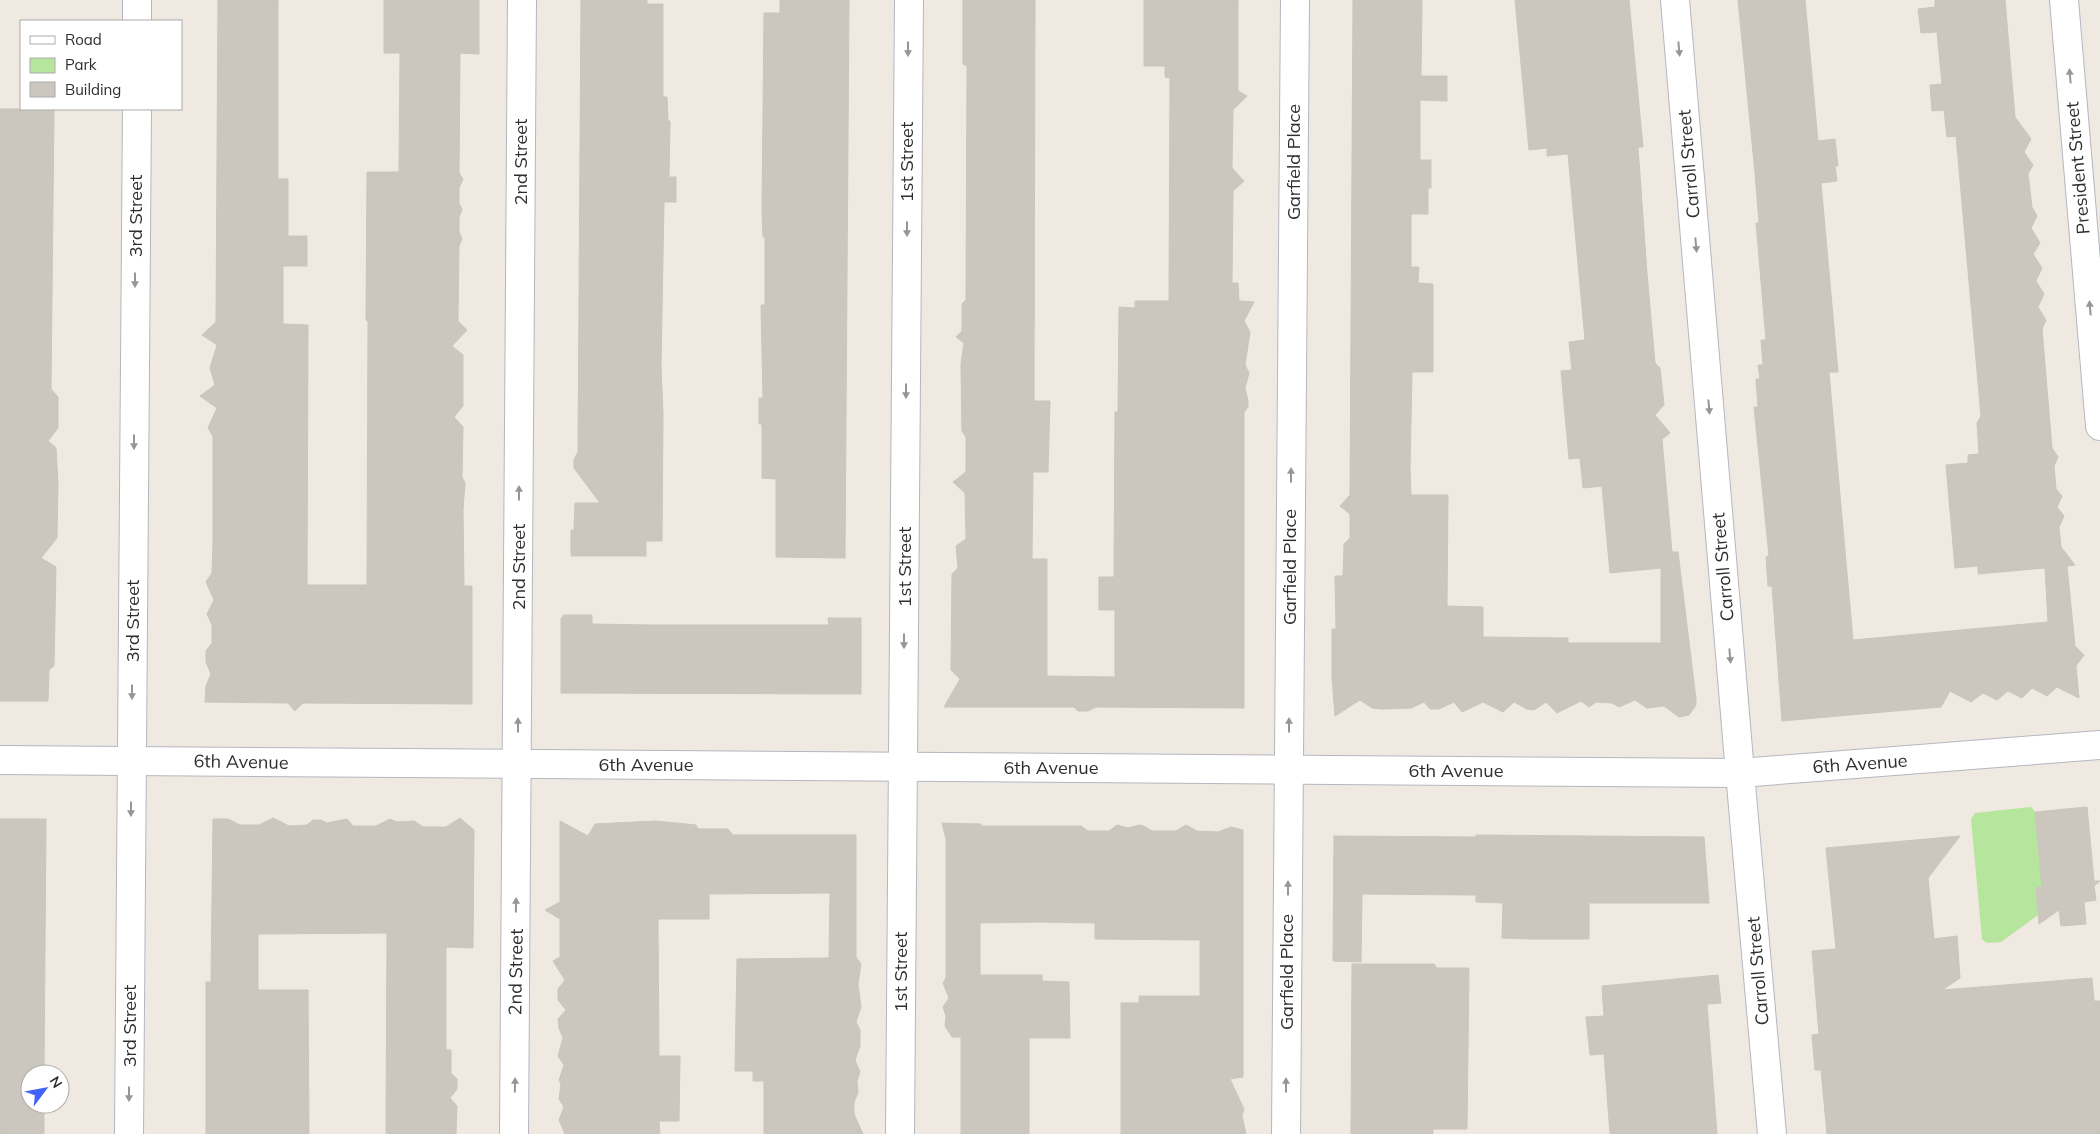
<svg xmlns="http://www.w3.org/2000/svg" width="2100" height="1134" font-family="Mulish,sans-serif">
	<style>
		.green { fill: #b6e59e }
		.building { fill: #cbc7bf; stroke: #cbc5ba }
		.lines { fill: none; stroke-linecap: round; stroke-linejoin: round }
		.street-casing { stroke: #b4b7c1; stroke-width: 30 }
		.secondary-casing { stroke: #b4b7c1; stroke-width: 30 }
		.street { stroke: #fff; stroke-width: 28 }
		.secondary { stroke: #fff; stroke-width: 28 }
		.oneway { fill: #969696 }
		.labels { text-anchor: middle; stroke-width: 4.5; stroke-linejoin: round; paint-order: stroke }
		.street-label { font-size: 18px; fill: #2e2e2e; stroke: #fff }
	</style>
	<rect width="100%" height="100%" fill="#efe9e1"/>
	<path class="green" d="M 2031,807 L 2035,812 L 2042,887 L 2036,888 L 2038,915 L 2001,942 L 1987,943 L 1982,939 L 1971,819 L 1975,813 Z"/>
	<path class="building" d="M 218,0 L 278,0 L 278,179 L 288,179 L 288,236 L 307,236 L 307,266 L 283,266 L 283,324 L 308,325 L 307,585 L 367,585 L 368,321 L 366,320 L 367,172 L 399,172 L 400,53 L 384,53 L 384,0 L 479,0 L 479,54 L 460,53 L 459,173 L 463,179 L 459,188 L 459,203 L 462,210 L 459,217 L 459,232 L 462,239 L 459,246 L 458,321 L 467,330 L 452,346 L 463,355 L 463,406 L 454,417 L 463,427 L 462,477 L 465,483 L 463,510 L 464,586 L 472,586 L 472,704 L 303,703 L 295,711 L 288,703 L 205,702 L 206,686 L 211,674 L 206,662 L 206,651 L 212,643 L 212,625 L 207,614 L 214,600 L 206,582 L 212,573 L 213,543 L 213,436 L 208,428 L 217,408 L 200,396 L 215,385 L 210,368 L 217,345 L 202,335 L 216,322 Z
		M 581,0 L 647,0 L 647,4 L 663,4 L 663,97 L 667,97 L 668,121 L 670,121 L 669,177 L 676,177 L 676,202 L 664,202 L 661,366 L 663,415 L 662,541 L 646,541 L 646,556 L 571,556 L 571,530 L 574,530 L 575,503 L 600,503 L 574,468 L 574,459 L 578,452 Z
		M 780,0 L 849,0 L 845,558 L 776,557 L 776,479 L 762,478 L 762,424 L 759,424 L 759,398 L 763,398 L 761,305 L 765,305 L 765,237 L 763,237 L 762,211 L 764,13 L 780,13 Z
		M 963,0 L 1035,0 L 1034,401 L 1050,401 L 1048,472 L 1033,472 L 1032,559 L 1047,559 L 1047,676 L 1115,677 L 1115,610 L 1099,610 L 1099,577 L 1114,577 L 1115,412 L 1118,412 L 1119,307 L 1135,308 L 1135,301 L 1169,301 L 1170,78 L 1165,77 L 1165,66 L 1144,66 L 1144,0 L 1238,0 L 1238,91 L 1247,96 L 1233,110 L 1232,168 L 1244,181 L 1233,191 L 1232,283 L 1238,283 L 1239,301 L 1254,302 L 1244,321 L 1250,332 L 1245,365 L 1249,373 L 1245,388 L 1248,401 L 1248,407 L 1244,412 L 1244,708 L 1096,707 L 1088,711 L 1078,711 L 1074,707 L 944,707 L 960,679 L 951,670 L 952,574 L 958,568 L 956,546 L 966,539 L 965,493 L 953,482 L 966,472 L 966,437 L 962,431 L 961,364 L 964,343 L 956,337 L 962,331 L 962,304 L 966,300 L 967,66 L 963,64 Z
		M 1353,0 L 1422,0 L 1421,76 L 1447,76 L 1447,101 L 1420,100 L 1420,160 L 1431,160 L 1431,188 L 1428,188 L 1428,214 L 1411,214 L 1411,267 L 1419,267 L 1418,283 L 1433,284 L 1433,372 L 1412,372 L 1410,469 L 1411,495 L 1448,495 L 1447,606 L 1483,607 L 1483,637 L 1568,638 L 1568,643 L 1661,643 L 1661,568 L 1610,573 L 1602,486 L 1583,488 L 1580,458 L 1569,459 L 1561,371 L 1572,370 L 1569,342 L 1585,340 L 1568,154 L 1547,156 L 1547,148 L 1529,150 L 1515,0 L 1629,0 L 1643,147 L 1638,147 L 1647,273 L 1655,363 L 1660,368 L 1664,405 L 1655,415 L 1670,433 L 1662,439 L 1672,552 L 1678,552 L 1696,699 L 1696,705 L 1689,715 L 1679,717 L 1664,706 L 1647,708 L 1635,700 L 1619,707 L 1612,703 L 1596,702 L 1589,707 L 1581,701 L 1557,713 L 1546,702 L 1534,710 L 1527,709 L 1514,702 L 1503,712 L 1483,702 L 1462,712 L 1454,702 L 1439,709 L 1430,709 L 1424,702 L 1411,708 L 1381,709 L 1372,708 L 1360,700 L 1335,716 L 1332,678 L 1332,629 L 1336,629 L 1335,576 L 1343,576 L 1344,544 L 1350,538 L 1350,514 L 1340,506 L 1350,495 Z
		M 1738,0 L 1805,0 L 1818,141 L 1835,139 L 1838,166 L 1835,166 L 1837,181 L 1821,183 L 1838,372 L 1829,372 L 1853,640 L 2048,622 L 2045,568 L 1978,574 L 1978,566 L 1955,568 L 1946,465 L 1968,463 L 1968,455 L 1979,454 L 1977,423 L 1981,416 L 1956,136 L 1947,137 L 1944,110 L 1932,111 L 1930,85 L 1942,84 L 1937,32 L 1921,33 L 1918,9 L 1935,7 L 1935,0 L 2005,0 L 2015,117 L 2031,139 L 2024,152 L 2033,165 L 2028,174 L 2032,207 L 2037,216 L 2031,228 L 2040,243 L 2033,254 L 2042,268 L 2036,281 L 2044,294 L 2038,307 L 2046,320 L 2042,329 L 2052,448 L 2058,457 L 2054,466 L 2056,489 L 2062,496 L 2057,507 L 2064,516 L 2059,527 L 2061,547 L 2075,565 L 2067,566 L 2075,646 L 2084,655 L 2076,666 L 2079,698 L 2057,687 L 2047,696 L 2032,688 L 2022,698 L 2008,691 L 1997,700 L 1983,693 L 1971,702 L 1950,691 L 1941,707 L 1782,721 L 1772,586 L 1768,586 L 1766,557 L 1769,556 L 1754,407 L 1758,407 L 1756,379 L 1760,379 L 1758,365 L 1763,365 L 1761,340 L 1766,340 L 1756,223 L 1759,223 L 1755,173 Z
		M 0,109 L 54,109 L 51,389 L 58,397 L 58,428 L 48,441 L 56,448 L 58,483 L 57,538 L 41,558 L 56,567 L 54,666 L 49,670 L 48,701 L 0,701 Z
		M 563,615 L 592,615 L 592,624 L 651,625 L 829,625 L 828,618 L 861,618 L 861,694 L 561,693 L 561,618 L 563,617 Z
		M 2087,807 L 2094,881 L 2100,881 L 2094,886 L 2096,900 L 2084,902 L 2086,924 L 2061,926 L 2059,910 L 2039,924 L 2036,888 L 2042,887 L 2035,812 Z
		M 273,818 L 289,826 L 307,825 L 313,820 L 321,820 L 327,823 L 347,819 L 353,826 L 376,826 L 390,819 L 397,822 L 414,821 L 423,827 L 446,827 L 460,818 L 474,830 L 473,948 L 446,947 L 446,1050 L 451,1050 L 451,1073 L 457,1079 L 457,1089 L 450,1098 L 457,1106 L 456,1134 L 386,1134 L 387,933 L 258,934 L 258,990 L 308,990 L 309,1134 L 206,1134 L 206,982 L 211,982 L 213,819 L 228,819 L 240,825 L 259,825 Z
		M 0,819 L 46,819 L 44,1074 L 30,1074 L 30,1104 L 44,1104 L 44,1134 L 0,1134 Z
		M 560,821 L 588,836 L 595,824 L 655,821 L 696,825 L 698,829 L 728,829 L 733,835 L 856,835 L 856,957 L 861,964 L 858,984 L 861,1007 L 856,1022 L 860,1030 L 860,1046 L 855,1060 L 860,1072 L 857,1081 L 858,1093 L 854,1102 L 854,1114 L 863,1134 L 764,1134 L 764,1081 L 753,1081 L 753,1071 L 735,1071 L 737,959 L 829,958 L 830,893 L 709,894 L 709,919 L 658,919 L 659,1056 L 680,1056 L 679,1121 L 659,1121 L 660,1134 L 565,1134 L 559,1120 L 564,1107 L 559,1099 L 561,1084 L 559,1080 L 564,1065 L 558,1056 L 563,1038 L 559,1028 L 558,1019 L 566,1010 L 558,1000 L 558,989 L 565,980 L 553,961 L 560,957 L 560,919 L 545,910 L 560,902 Z
		M 942,823 L 981,824 L 981,826 L 1081,826 L 1088,831 L 1109,831 L 1117,825 L 1128,828 L 1139,825 L 1144,826 L 1152,831 L 1176,831 L 1186,825 L 1197,831 L 1218,832 L 1231,827 L 1243,830 L 1243,1077 L 1230,1079 L 1244,1109 L 1242,1115 L 1246,1134 L 1121,1134 L 1121,1003 L 1139,1003 L 1139,996 L 1200,996 L 1200,940 L 1095,939 L 1095,923 L 1038,922 L 980,923 L 980,975 L 1042,975 L 1042,981 L 1069,982 L 1070,1038 L 1029,1038 L 1029,1134 L 961,1134 L 961,1037 L 952,1037 L 945,1026 L 946,1016 L 943,1007 L 949,998 L 943,983 L 946,978 L 946,839 Z
		M 1476,835 L 1704,837 L 1709,903 L 1589,903 L 1589,939 L 1530,939 L 1502,938 L 1503,903 L 1476,902 L 1476,895 L 1362,894 L 1361,962 L 1333,961 L 1334,836 L 1476,837 Z
		M 1960,836 L 1928,878 L 1934,939 L 1957,936 L 1960,978 L 1942,990 L 2092,978 L 2094,1001 L 2100,1001 L 2100,1134 L 1827,1134 L 1821,1070 L 1815,1070 L 1812,1035 L 1819,1034 L 1812,951 L 1836,949 L 1826,848 Z
		M 1352,964 L 1434,964 L 1437,968 L 1469,968 L 1467,1129 L 1433,1129 L 1433,1134 L 1351,1134 Z
		M 1718,975 L 1721,1003 L 1707,1004 L 1717,1134 L 1610,1134 L 1604,1054 L 1590,1055 L 1586,1017 L 1604,1016 L 1602,986 Z"/>
	<g class="lines">
		<defs>
			<path id="street" d="M 1675,0 L 1740,773 L 1772,1134
				M 2064,0 L 2100,426
				M 137,21 L 137,0
				M 129,1134 L 137,109
				M 514,1134 L 522,0
				M 900,1134 L 909,0
				M 1286,1134 L 1295,0"/>
			<path id="secondary" d="M 0,760 L 1740,773 L 2100,745"/>
		</defs>
		<use href="#street" class="street-casing"/>
		<use href="#secondary" class="secondary-casing"/>
		<use href="#street" class="street"/>
		<use href="#secondary" class="secondary"/>
	</g>
	<defs><path id="oneway-solid" d="M-6-.8H1V-3.2L6.5 0L1 3.2V.8H-6Z" transform="scale(1.25)"/></defs>
	<g class="oneway">
		<use href="#oneway-solid" transform="translate(908 49) rotate(90)"/>
		<use href="#oneway-solid" transform="translate(1679 49) rotate(85)"/>
		<use href="#oneway-solid" transform="translate(2070 76) rotate(-95)"/>
		<use href="#oneway-solid" transform="translate(907 229) rotate(90)"/>
		<use href="#oneway-solid" transform="translate(1696 245) rotate(85)"/>
		<use href="#oneway-solid" transform="translate(135 280) rotate(90)"/>
		<use href="#oneway-solid" transform="translate(2090 308) rotate(-95)"/>
		<use href="#oneway-solid" transform="translate(906 391) rotate(90)"/>
		<use href="#oneway-solid" transform="translate(1709 407) rotate(85)"/>
		<use href="#oneway-solid" transform="translate(134 442) rotate(90)"/>
		<use href="#oneway-solid" transform="translate(1291 475) rotate(-90)"/>
		<use href="#oneway-solid" transform="translate(519 493) rotate(-90)"/>
		<use href="#oneway-solid" transform="translate(904 641) rotate(90)"/>
		<use href="#oneway-solid" transform="translate(1730 656) rotate(85)"/>
		<use href="#oneway-solid" transform="translate(132 692) rotate(90)"/>
		<use href="#oneway-solid" transform="translate(518 725) rotate(-90)"/>
		<use href="#oneway-solid" transform="translate(1289 725) rotate(-90)"/>
		<use href="#oneway-solid" transform="translate(131 809) rotate(90)"/>
		<use href="#oneway-solid" transform="translate(1288 888) rotate(-90)"/>
		<use href="#oneway-solid" transform="translate(516 905) rotate(-89)"/>
		<use href="#oneway-solid" transform="translate(515 1085) rotate(-89)"/>
		<use href="#oneway-solid" transform="translate(1286 1085) rotate(-90)"/>
		<use href="#oneway-solid" transform="translate(129 1094) rotate(90)"/>
	</g>
	<g class="labels">
		<g class="street-label">
			<text transform="translate(521 162) rotate(-90)" y="6">2nd Street</text>
			<text transform="translate(907 162) rotate(-90)" y="6">1st Street</text>
			<text transform="translate(1294 162) rotate(-90)" y="6">Garfield Place</text>
			<text transform="translate(1689 164) rotate(-95)" y="6">Carroll Street</text>
			<text transform="translate(2078 168) rotate(-95)" y="6">President Street</text>
			<text transform="translate(136 216) rotate(-90)" y="6">3rd Street</text>
			<text transform="translate(519 567) rotate(-90)" y="6">2nd Street</text>
			<text transform="translate(905 567) rotate(-90)" y="6">1st Street</text>
			<text transform="translate(1290 567) rotate(-90)" y="6">Garfield Place</text>
			<text transform="translate(1723 567) rotate(-95)" y="6">Carroll Street</text>
			<text transform="translate(133 621) rotate(-90)" y="6">3rd Street</text>
			<text transform="translate(241 762) rotate(1)" y="6">6th Avenue</text>
			<text transform="translate(1860 764) rotate(-4)" y="6">6th Avenue</text>
			<text x="646" y="771">6th Avenue</text>
			<text x="1051" y="774">6th Avenue</text>
			<text x="1456" y="777">6th Avenue</text>
			<text transform="translate(1758 971) rotate(-95)" y="6">Carroll Street</text>
			<text transform="translate(516 972) rotate(-89)" y="6">2nd Street</text>
			<text transform="translate(901 972) rotate(-90)" y="6">1st Street</text>
			<text transform="translate(1287 972) rotate(-90)" y="6">Garfield Place</text>
			<text transform="translate(130 1026) rotate(-90)" y="6">3rd Street</text>
		</g>
	</g>
	<rect x="20" y="20" width="162" height="90" fill="#ffffff" stroke="#ababab"/>
	<rect x="30" y="36" width="25" height="8" fill="#ffffff" stroke="#ababab"/>
	<text x="65" y="45" font-size="15" fill="#2e2e2e">Road</text>
	<rect x="30" y="58" width="25" height="15" fill="#b6e59e" stroke="#ababab"/>
	<text x="65" y="70" font-size="15" fill="#2e2e2e">Park</text>
	<rect x="30" y="82" width="25" height="15" fill="#cbc7bf" stroke="#ababab"/>
	<text x="65" y="95" font-size="15" fill="#2e2e2e">Building</text>
	<g transform="translate(45 1089) rotate(58)"><circle r="24" fill="#ffffff" stroke="#ababab"/>
	<path d="M0-4L9 19L0 12L-9 19Z" fill="#4264fb"/>
	<text y="-8" font-size="14" font-weight="bold" text-anchor="middle" fill="#2e2e2e">N</text>
	</g>
</svg>
